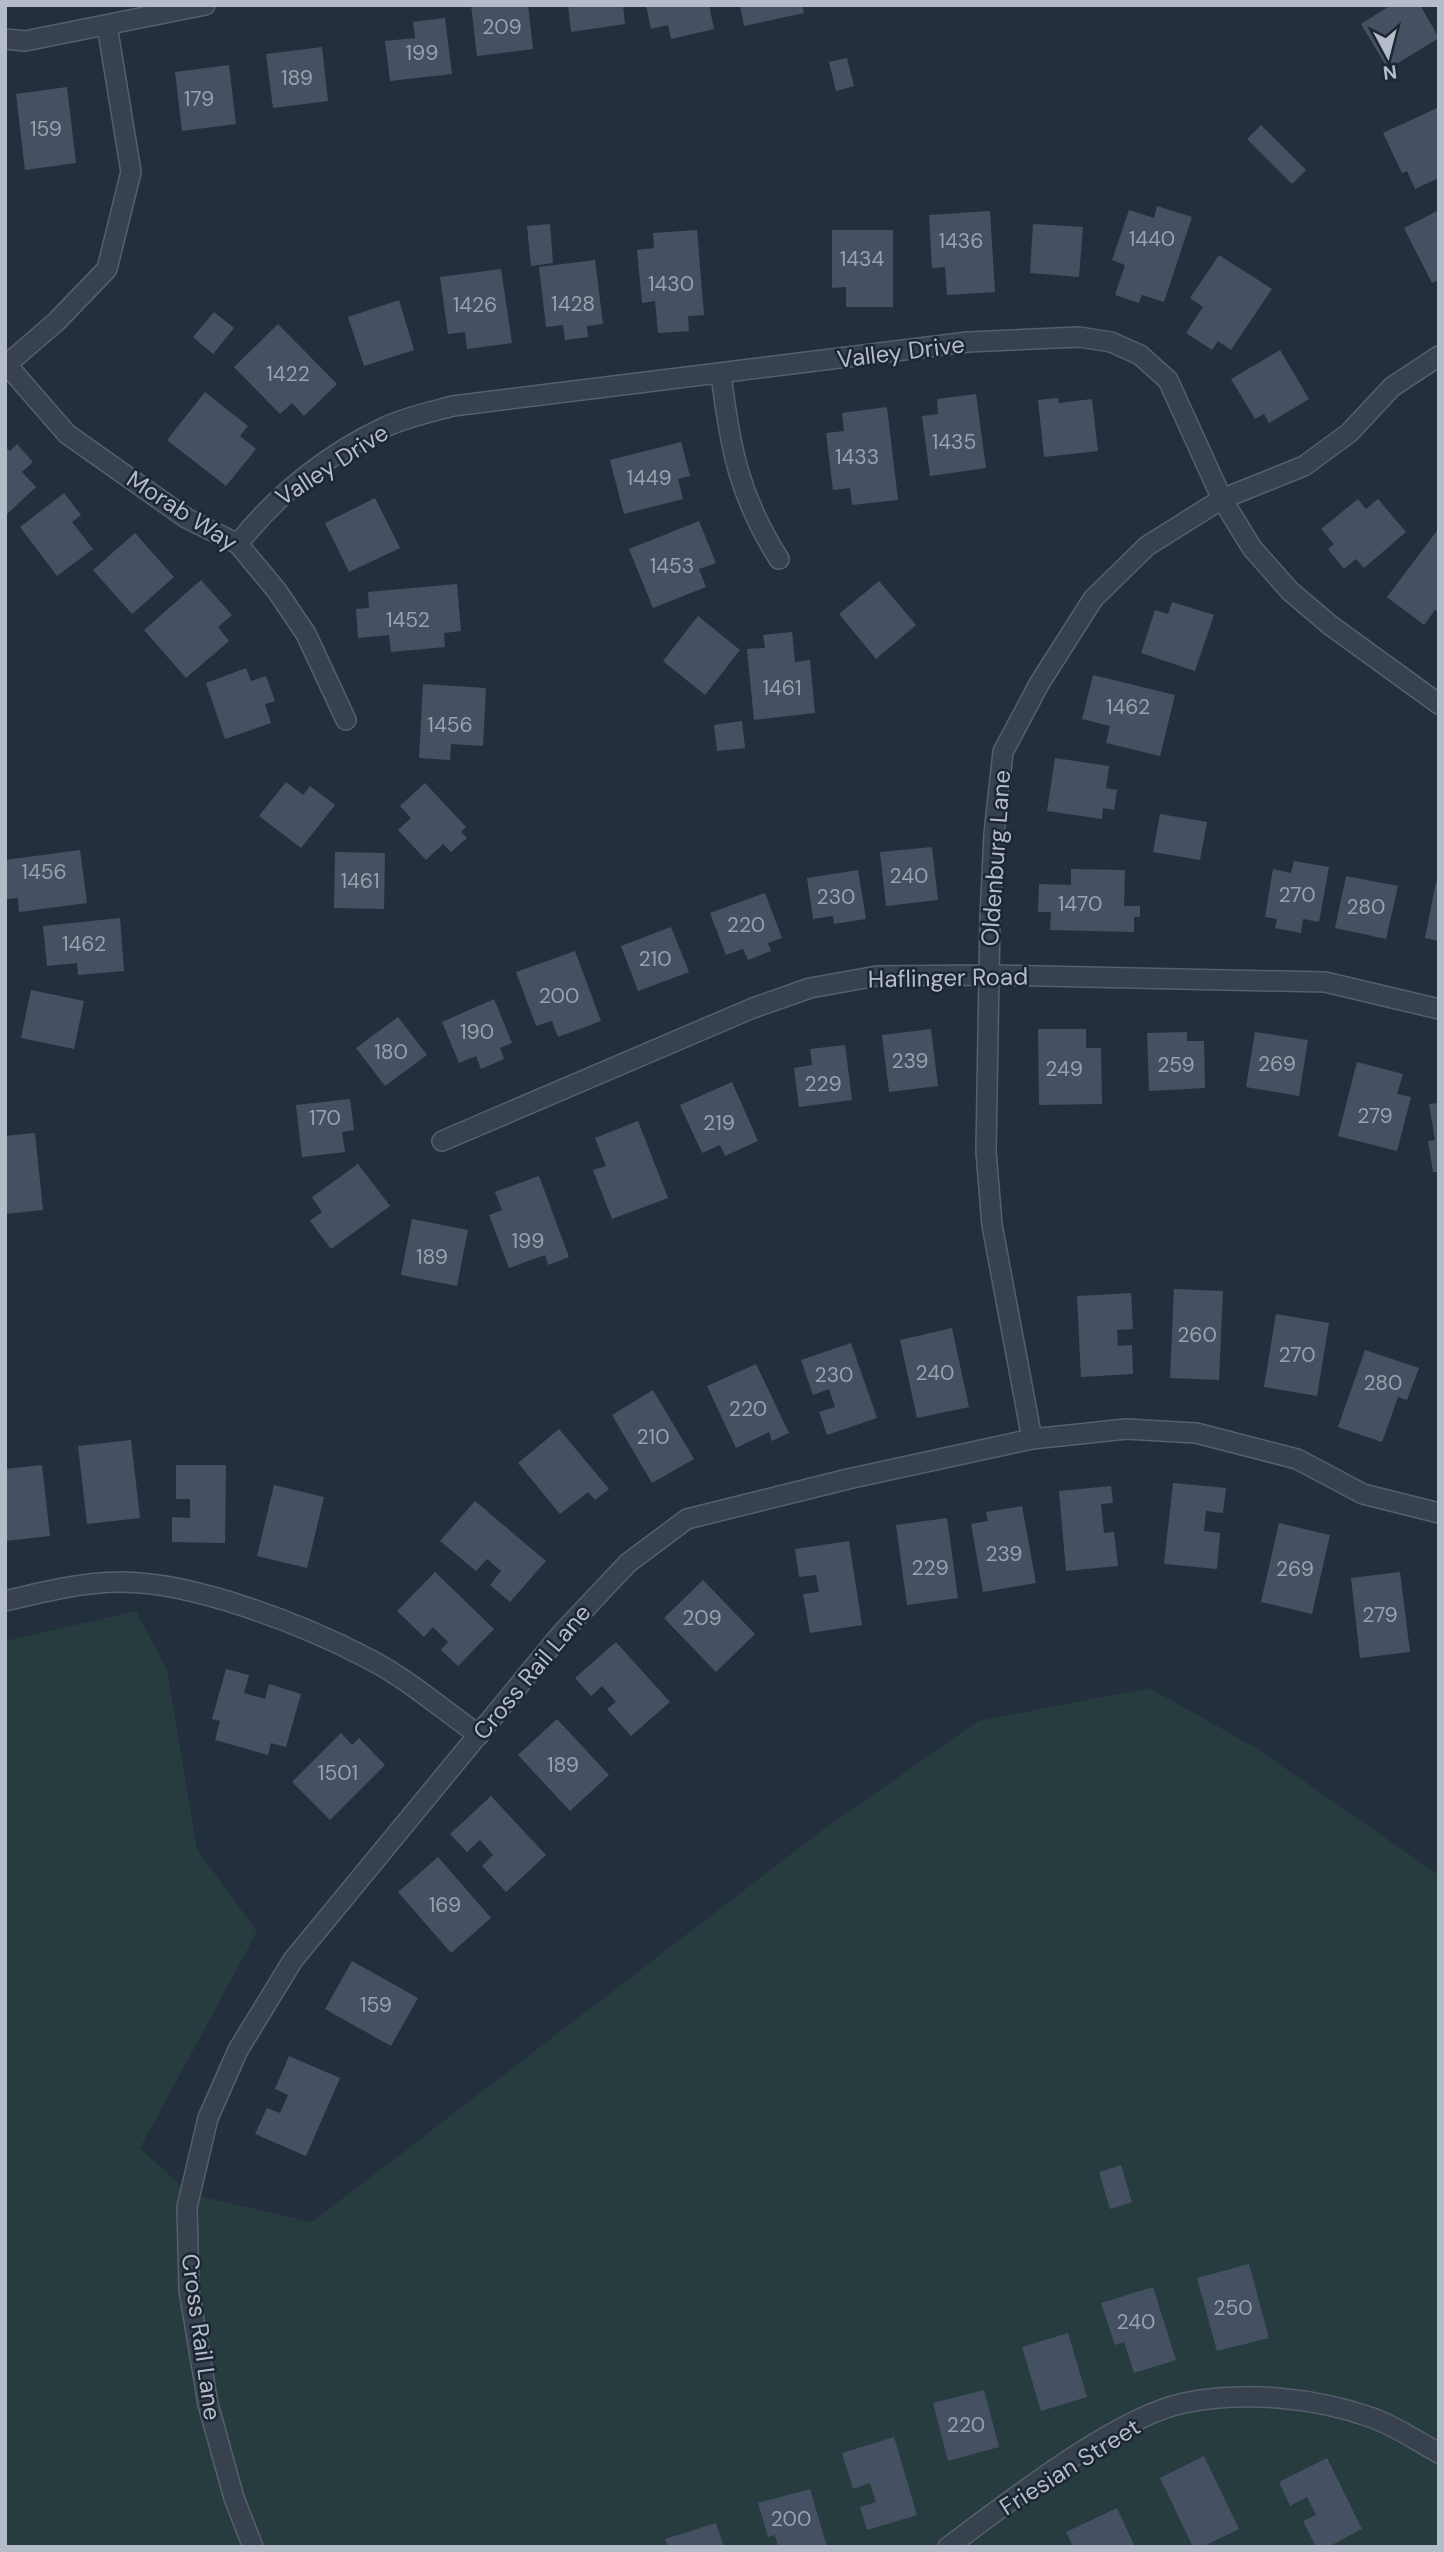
<svg xmlns="http://www.w3.org/2000/svg" width="1444" height="2552" font-family="'DM Sans',sans-serif">
	<style>
		.green { fill: #263c3f }
		.building { fill: #455162 }
		.lines { fill: none; stroke-linecap: round; stroke-linejoin: round }
		.minor-casing { stroke: #565f6c; stroke-width: 22 }
		.minor { stroke: #38414e; stroke-width: 19 }
		.labels { text-anchor: middle; stroke-width: 5; stroke-linejoin: round; paint-order: stroke }
		.number-label { font-size: 21px; fill: #98a1af }
		.street-label { font-size: 24px; fill: #b4bcc9; stroke: #1d2633 }
	</style>
	<rect width="100%" height="100%" fill="#242f3e"/>
	<path class="green" d="M 136,1611 L 167,1670 L 197,1849 L 257,1932 L 140,2148 L 190,2194 L 312,2222 L 820,1832 L 978,1721 L 1149,1688 L 1256,1748 L 1439,1875 L 1439,2547 L 5,2547 L 5,1641 Z"/>
	<path class="building" d="M 471,5 L 528,5 L 533,49 L 477,56 Z
		M 568,5 L 623,5 L 625,24 L 571,32 Z
		M 646,5 L 709,5 L 714,29 L 671,39 L 668,25 L 651,29 Z
		M 740,5 L 802,5 L 804,13 L 744,26 Z
		M 1391,5 L 1420,5 L 1439,38 L 1388,69 L 1361,24 Z
		M 445,18 L 452,74 L 390,81 L 385,41 L 415,38 L 413,22 Z
		M 322,47 L 328,101 L 273,108 L 266,54 Z
		M 847,58 L 854,86 L 836,91 L 829,62 Z
		M 229,65 L 236,124 L 182,131 L 175,72 Z
		M 67,87 L 76,163 L 25,170 L 16,94 Z
		M 1439,107 L 1439,178 L 1415,189 L 1407,171 L 1402,173 L 1383,133 Z
		M 1261,125 L 1306,170 L 1292,184 L 1247,139 Z
		M 1157,206 L 1192,217 L 1164,302 L 1142,295 L 1139,303 L 1115,295 L 1125,265 L 1112,260 L 1129,210 L 1154,218 Z
		M 1439,210 L 1439,280 L 1432,283 L 1404,228 Z
		M 990,211 L 995,292 L 947,295 L 945,267 L 932,268 L 929,215 Z
		M 550,224 L 553,263 L 531,266 L 527,226 Z
		M 1033,224 L 1083,227 L 1079,277 L 1030,273 Z
		M 697,230 L 704,315 L 688,316 L 689,331 L 658,333 L 655,301 L 642,303 L 637,250 L 654,248 L 653,233 Z
		M 832,230 L 893,230 L 893,307 L 846,307 L 846,287 L 832,288 Z
		M 1219,255 L 1272,289 L 1231,350 L 1218,341 L 1212,350 L 1186,333 L 1203,307 L 1190,298 Z
		M 595,260 L 603,324 L 587,326 L 588,337 L 565,340 L 563,325 L 546,327 L 539,267 Z
		M 501,269 L 512,343 L 467,349 L 465,332 L 448,334 L 440,277 Z
		M 399,300 L 414,350 L 364,366 L 348,317 Z
		M 214,312 L 234,328 L 213,354 L 193,337 Z
		M 278,324 L 337,384 L 304,416 L 292,403 L 280,414 L 234,367 Z
		M 1280,350 L 1309,399 L 1269,423 L 1264,414 L 1255,419 L 1231,379 Z
		M 205,392 L 248,426 L 240,436 L 256,449 L 226,486 L 167,440 Z
		M 976,394 L 986,468 L 930,476 L 922,416 L 938,414 L 937,399 Z
		M 1058,398 L 1059,403 L 1092,399 L 1098,451 L 1044,457 L 1038,400 Z
		M 887,407 L 898,500 L 852,505 L 850,488 L 833,490 L 826,433 L 844,431 L 842,413 Z
		M 681,442 L 690,476 L 678,479 L 683,499 L 624,514 L 610,460 Z
		M 17,444 L 33,462 L 22,472 L 36,487 L 5,516 L 5,447 L 10,451 Z
		M 64,493 L 81,515 L 72,522 L 93,549 L 57,576 L 20,527 Z
		M 375,498 L 400,548 L 349,572 L 325,523 Z
		M 1358,499 L 1366,509 L 1378,499 L 1406,532 L 1364,568 L 1356,559 L 1344,569 L 1328,549 L 1334,544 L 1321,529 Z
		M 699,521 L 716,563 L 699,569 L 706,587 L 653,608 L 629,549 Z
		M 1439,528 L 1439,613 L 1435,610 L 1424,625 L 1387,597 Z
		M 135,533 L 174,577 L 132,614 L 93,570 Z
		M 201,580 L 232,615 L 218,627 L 229,641 L 186,678 L 144,630 Z
		M 879,581 L 916,625 L 876,659 L 839,614 Z
		M 457,584 L 461,631 L 444,633 L 445,647 L 391,652 L 389,635 L 358,638 L 356,609 L 369,608 L 368,592 Z
		M 1172,602 L 1214,615 L 1195,671 L 1141,653 L 1155,610 L 1168,614 Z
		M 698,616 L 740,650 L 705,695 L 663,661 Z
		M 792,632 L 795,662 L 810,660 L 815,713 L 754,720 L 747,649 L 765,648 L 763,635 Z
		M 246,668 L 251,681 L 266,676 L 275,701 L 265,704 L 271,723 L 225,739 L 206,683 Z
		M 1093,675 L 1175,695 L 1160,756 L 1106,743 L 1110,726 L 1082,719 Z
		M 423,684 L 486,688 L 483,746 L 451,744 L 450,760 L 419,758 Z
		M 742,721 L 745,748 L 717,751 L 714,725 Z
		M 1055,758 L 1109,766 L 1106,788 L 1117,790 L 1114,810 L 1103,808 L 1102,819 L 1047,811 Z
		M 286,782 L 303,795 L 310,786 L 335,805 L 301,848 L 259,816 Z
		M 425,783 L 466,827 L 461,832 L 467,838 L 451,852 L 443,844 L 426,860 L 398,830 L 411,818 L 400,806 Z
		M 1160,814 L 1207,822 L 1200,860 L 1153,852 Z
		M 932,847 L 938,900 L 886,906 L 880,852 Z
		M 80,850 L 87,903 L 19,912 L 18,898 L 7,899 L 5,860 Z
		M 335,852 L 385,853 L 384,909 L 334,908 Z
		M 1294,861 L 1329,867 L 1319,922 L 1303,919 L 1301,933 L 1275,928 L 1277,919 L 1265,917 L 1273,869 L 1291,873 Z
		M 1071,869 L 1125,870 L 1124,906 L 1140,906 L 1140,917 L 1134,917 L 1134,932 L 1050,930 L 1051,912 L 1038,912 L 1039,884 L 1071,885 Z
		M 858,870 L 866,919 L 834,924 L 833,916 L 813,919 L 807,878 Z
		M 1346,876 L 1398,886 L 1386,939 L 1335,928 Z
		M 1436,882 L 1439,883 L 1439,941 L 1425,938 Z
		M 765,893 L 782,938 L 768,943 L 771,951 L 748,960 L 743,949 L 726,955 L 710,913 Z
		M 120,918 L 124,971 L 78,975 L 77,963 L 47,966 L 43,926 Z
		M 671,927 L 689,972 L 638,991 L 621,946 Z
		M 575,951 L 601,1021 L 558,1037 L 552,1021 L 536,1026 L 516,972 Z
		M 31,990 L 84,1001 L 74,1049 L 21,1038 Z
		M 494,999 L 512,1043 L 500,1048 L 504,1059 L 481,1069 L 476,1056 L 459,1063 L 442,1022 Z
		M 398,1017 L 427,1055 L 385,1086 L 356,1048 Z
		M 931,1029 L 938,1086 L 889,1092 L 882,1035 Z
		M 1038,1029 L 1086,1029 L 1086,1048 L 1101,1048 L 1102,1104 L 1039,1105 Z
		M 1187,1032 L 1187,1041 L 1204,1041 L 1205,1088 L 1149,1091 L 1147,1033 Z
		M 1255,1032 L 1308,1040 L 1299,1096 L 1246,1087 Z
		M 845,1045 L 852,1100 L 799,1107 L 794,1068 L 812,1065 L 810,1049 Z
		M 1357,1062 L 1403,1074 L 1397,1094 L 1411,1097 L 1397,1151 L 1338,1136 Z
		M 732,1082 L 758,1141 L 725,1156 L 720,1145 L 702,1153 L 680,1105 Z
		M 350,1099 L 354,1130 L 342,1132 L 345,1152 L 302,1157 L 296,1105 Z
		M 1439,1103 L 1439,1172 L 1433,1172 L 1428,1141 L 1435,1140 L 1429,1104 Z
		M 638,1121 L 668,1198 L 612,1219 L 593,1170 L 606,1166 L 595,1138 Z
		M 35,1133 L 43,1210 L 5,1214 L 5,1136 Z
		M 358,1164 L 390,1206 L 331,1249 L 310,1221 L 322,1212 L 312,1197 Z
		M 539,1176 L 569,1257 L 548,1265 L 545,1255 L 509,1268 L 489,1215 L 502,1210 L 495,1192 Z
		M 412,1219 L 468,1230 L 457,1286 L 401,1275 Z
		M 1174,1289 L 1223,1291 L 1219,1380 L 1170,1378 Z
		M 1131,1293 L 1133,1329 L 1117,1330 L 1118,1346 L 1132,1345 L 1133,1374 L 1081,1377 L 1077,1296 Z
		M 1276,1314 L 1329,1323 L 1317,1396 L 1264,1387 Z
		M 952,1328 L 969,1407 L 917,1418 L 900,1340 Z
		M 851,1343 L 877,1418 L 827,1435 L 819,1412 L 835,1407 L 829,1389 L 813,1395 L 801,1360 Z
		M 1365,1350 L 1419,1368 L 1407,1400 L 1398,1397 L 1382,1442 L 1338,1427 Z
		M 756,1364 L 789,1433 L 772,1441 L 769,1432 L 736,1448 L 707,1386 Z
		M 653,1390 L 694,1459 L 652,1483 L 612,1415 Z
		M 559,1429 L 609,1489 L 595,1500 L 588,1492 L 560,1514 L 518,1463 Z
		M 131,1440 L 140,1518 L 87,1524 L 78,1446 Z
		M 42,1465 L 50,1536 L 5,1541 L 5,1469 Z
		M 176,1465 L 226,1465 L 225,1543 L 172,1542 L 172,1517 L 190,1518 L 190,1499 L 176,1499 Z
		M 1173,1483 L 1226,1488 L 1223,1513 L 1206,1511 L 1204,1531 L 1220,1533 L 1217,1569 L 1164,1564 Z
		M 274,1485 L 324,1497 L 307,1568 L 257,1556 Z
		M 1111,1486 L 1113,1503 L 1101,1504 L 1104,1533 L 1114,1532 L 1118,1566 L 1066,1571 L 1059,1491 Z
		M 475,1501 L 546,1561 L 510,1602 L 490,1585 L 501,1571 L 487,1559 L 476,1571 L 440,1541 Z
		M 1022,1506 L 1036,1583 L 983,1592 L 971,1524 L 988,1521 L 986,1512 Z
		M 947,1518 L 958,1598 L 907,1605 L 896,1525 Z
		M 1279,1523 L 1330,1535 L 1312,1614 L 1261,1602 Z
		M 849,1541 L 862,1625 L 810,1633 L 803,1594 L 819,1592 L 816,1575 L 799,1577 L 795,1549 Z
		M 435,1572 L 494,1629 L 458,1666 L 441,1650 L 448,1642 L 433,1627 L 424,1637 L 397,1611 Z
		M 1400,1572 L 1410,1652 L 1360,1658 L 1351,1578 Z
		M 703,1580 L 755,1634 L 716,1672 L 664,1618 Z
		M 616,1642 L 670,1702 L 631,1736 L 607,1709 L 616,1702 L 602,1686 L 591,1696 L 575,1678 Z
		M 226,1669 L 249,1675 L 244,1693 L 265,1699 L 269,1684 L 301,1694 L 286,1747 L 271,1743 L 268,1755 L 215,1740 L 220,1721 L 212,1719 Z
		M 557,1719 L 609,1775 L 570,1811 L 518,1755 Z
		M 341,1733 L 352,1745 L 359,1738 L 385,1765 L 330,1820 L 292,1782 Z
		M 491,1796 L 546,1855 L 506,1892 L 482,1866 L 493,1855 L 480,1840 L 467,1852 L 450,1834 Z
		M 438,1857 L 491,1918 L 451,1953 L 398,1892 Z
		M 352,1961 L 418,1998 L 391,2046 L 325,2009 Z
		M 289,2056 L 340,2078 L 306,2156 L 255,2134 L 267,2108 L 280,2113 L 288,2095 L 275,2089 Z
		M 1121,2165 L 1132,2202 L 1110,2209 L 1099,2172 Z
		M 1249,2264 L 1269,2338 L 1217,2351 L 1197,2278 Z
		M 1153,2287 L 1176,2360 L 1134,2373 L 1124,2342 L 1115,2345 L 1101,2303 Z
		M 1068,2333 L 1087,2397 L 1041,2411 L 1022,2347 Z
		M 984,2390 L 999,2447 L 948,2461 L 933,2403 Z
		M 894,2437 L 917,2515 L 867,2530 L 860,2507 L 876,2502 L 870,2483 L 853,2489 L 842,2453 Z
		M 1204,2456 L 1239,2529 L 1202,2547 L 1193,2547 L 1160,2478 Z
		M 1327,2458 L 1362,2529 L 1328,2547 L 1316,2547 L 1303,2521 L 1316,2515 L 1307,2497 L 1290,2506 L 1279,2482 Z
		M 810,2489 L 827,2547 L 778,2547 L 775,2535 L 768,2537 L 758,2503 Z
		M 1117,2508 L 1135,2547 L 1073,2547 L 1066,2532 Z
		M 716,2523 L 724,2547 L 668,2547 L 665,2539 Z"/>
	<g class="lines">
		<defs>
			<path id="minor" d="M 5,39 L 25,41 L 205,5
				M 7,365 L 67,434 L 186,518 L 238,544 L 277,591 L 306,634 L 346,720
				M 5,366 L 56,322 L 107,269 L 131,172 L 107,25
				M 721,374 C 730,448 739,496 779,559
				M 238,544 C 276,495 329,453 385,427 C 407,417 430,412 453,406 L 968,342 L 1079,337 L 1111,342 L 1140,355 L 1168,380 L 1222,499 L 1252,548 L 1290,591 L 1330,625 L 1439,704
				M 442,1141 L 753,1008 L 810,988 L 877,976 L 989,975 L 1325,982 L 1439,1009
				M 1032,1439 L 992,1225 L 986,1151 L 990,918 L 994,834 L 1003,752 L 1039,684 L 1093,599 L 1147,546 L 1222,499 L 1304,466 L 1349,433 L 1392,387 L 1439,356
				M 5,1601 C 42,1592 83,1582 121,1582 C 195,1582 304,1625 369,1659 C 408,1679 443,1710 479,1735
				M 253,2547 L 234,2498 L 208,2404 L 189,2290 L 187,2207 L 208,2118 L 238,2050 L 293,1960 L 562,1633 L 628,1563 L 687,1519 L 848,1479 L 1032,1439 L 1126,1429 L 1196,1433 L 1297,1459 L 1363,1494 L 1439,1513
				M 948,2547 C 1006,2504 1116,2417 1184,2403 C 1245,2391 1314,2397 1373,2418 C 1395,2426 1417,2441 1439,2453"/>
		</defs>
		<use href="#minor" class="minor-casing"/>
		<use href="#minor" class="minor"/>
	</g>
	<g class="labels">
		<g class="number-label">
			<text x="502" y="34">209</text>
			<text x="422" y="60">199</text>
			<text x="297" y="85">189</text>
			<text x="199" y="106">179</text>
			<text x="46" y="136">159</text>
			<text x="1152" y="246">1440</text>
			<text x="961" y="248">1436</text>
			<text x="862" y="266">1434</text>
			<text x="671" y="291">1430</text>
			<text x="573" y="311">1428</text>
			<text x="475" y="312">1426</text>
			<text x="288" y="381">1422</text>
			<text x="954" y="449">1435</text>
			<text x="857" y="464">1433</text>
			<text x="649" y="485">1449</text>
			<text x="672" y="573">1453</text>
			<text x="408" y="627">1452</text>
			<text x="782" y="695">1461</text>
			<text x="1128" y="714">1462</text>
			<text x="450" y="732">1456</text>
			<text x="44" y="879">1456</text>
			<text x="909" y="883">240</text>
			<text x="360" y="888">1461</text>
			<text x="1297" y="902">270</text>
			<text x="836" y="904">230</text>
			<text x="1080" y="911">1470</text>
			<text x="1366" y="914">280</text>
			<text x="746" y="932">220</text>
			<text x="84" y="951">1462</text>
			<text x="655" y="966">210</text>
			<text x="559" y="1003">200</text>
			<text x="477" y="1039">190</text>
			<text x="391" y="1059">180</text>
			<text x="910" y="1068">239</text>
			<text x="1277" y="1071">269</text>
			<text x="1176" y="1072">259</text>
			<text x="1064" y="1076">249</text>
			<text x="823" y="1091">229</text>
			<text x="1375" y="1123">279</text>
			<text x="325" y="1125">170</text>
			<text x="719" y="1130">219</text>
			<text x="528" y="1248">199</text>
			<text x="432" y="1264">189</text>
			<text x="1197" y="1342">260</text>
			<text x="1297" y="1362">270</text>
			<text x="935" y="1380">240</text>
			<text x="834" y="1382">230</text>
			<text x="1383" y="1390">280</text>
			<text x="748" y="1416">220</text>
			<text x="653" y="1444">210</text>
			<text x="1004" y="1561">239</text>
			<text x="930" y="1575">229</text>
			<text x="1295" y="1576">269</text>
			<text x="1380" y="1622">279</text>
			<text x="702" y="1625">209</text>
			<text x="563" y="1772">189</text>
			<text x="338" y="1780">1501</text>
			<text x="445" y="1912">169</text>
			<text x="376" y="2012">159</text>
			<text x="1233" y="2315">250</text>
			<text x="1136" y="2329">240</text>
			<text x="966" y="2432">220</text>
			<text x="791" y="2526">200</text>
		</g>
		<g class="street-label">
			<text transform="translate(901 352) rotate(-7)" y="8">Valley Drive</text>
			<text transform="translate(332 465) rotate(-33)" y="8">Valley Drive</text>
			<text transform="translate(182 511) rotate(33)" y="8">Morab Way</text>
			<text transform="translate(996 858) rotate(-86)" y="8">Oldenburg Lane</text>
			<text transform="translate(948 978) rotate(-1)" y="8">Haflinger Road</text>
			<text transform="translate(532 1672) rotate(-50)" y="8">Cross Rail Lane</text>
			<text transform="translate(201 2337) rotate(82)" y="8">Cross Rail Lane</text>
			<text transform="translate(1070 2467) rotate(-32)" y="8">Friesian Street</text>
		</g>
	</g>
	<rect width="1444" height="2552" fill="none" stroke="#b4bcc9" stroke-width="14"/>
	<g transform="translate(1388 56) rotate(173)" stroke="#1d2633" stroke-width="5" paint-order="stroke">
	<path d="M0-5L12 26L0 18L-12 26Z" fill="#b4bcc9"/>
	<text y="-10" font-size="19" font-weight="bold" text-anchor="middle" fill="#b4bcc9">N</text>
	</g>
</svg>
